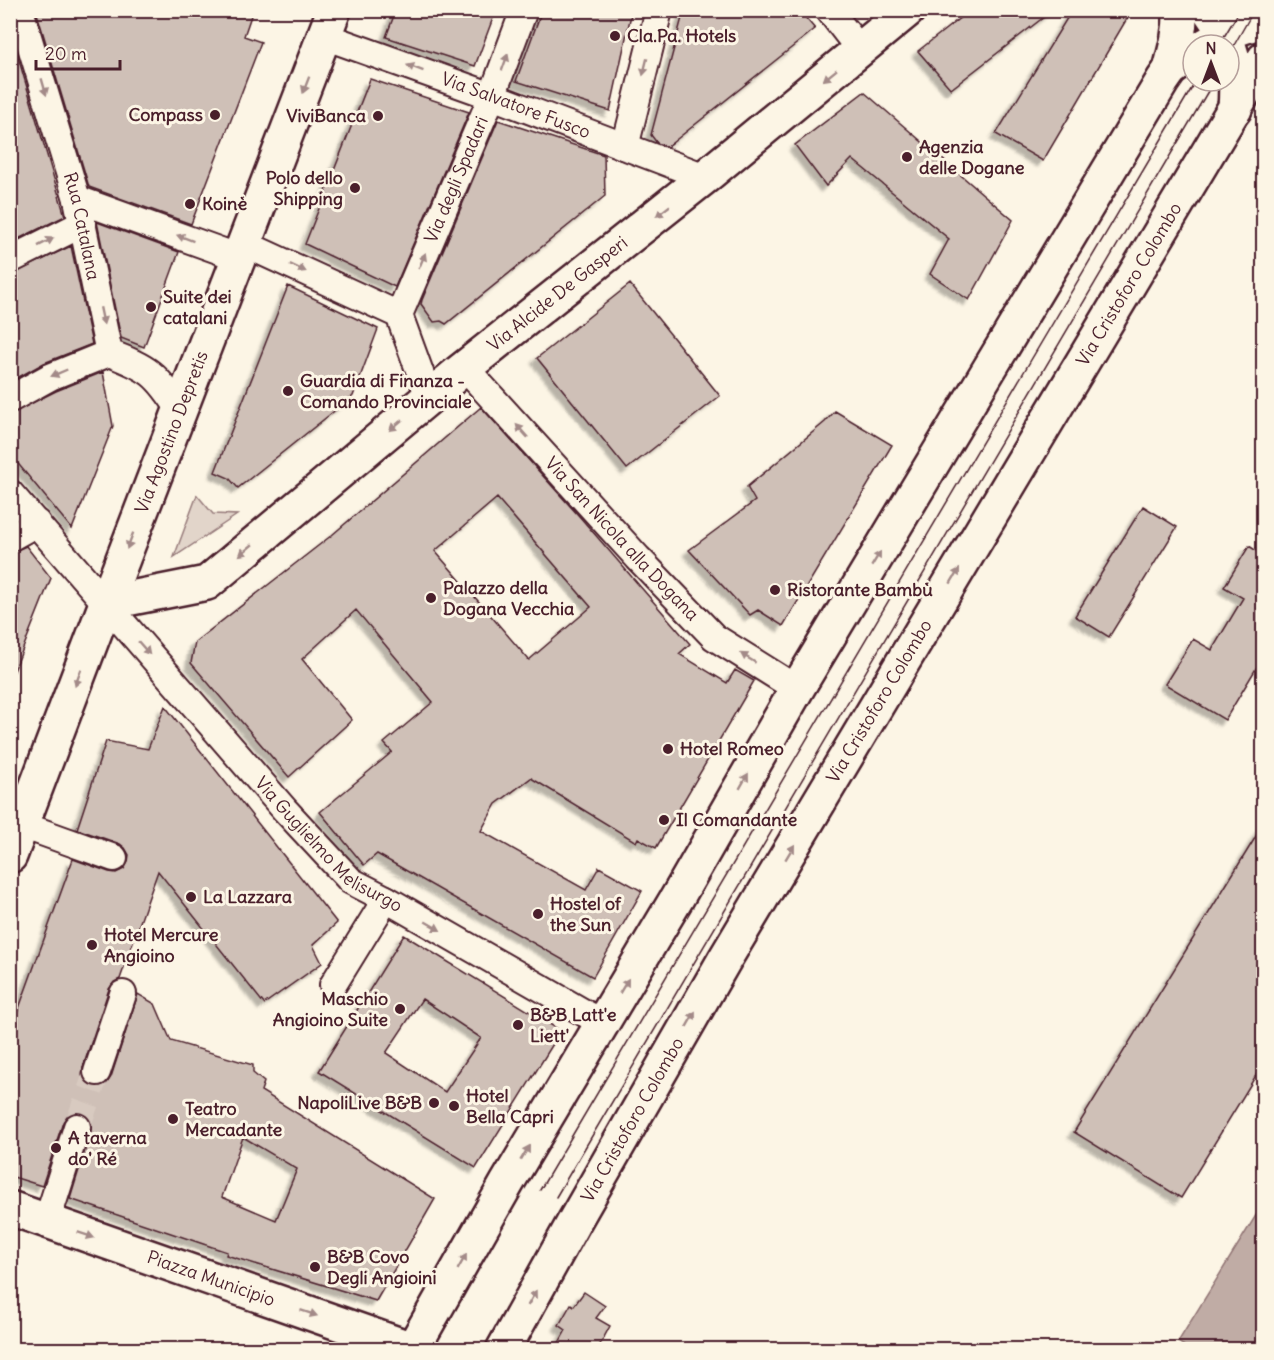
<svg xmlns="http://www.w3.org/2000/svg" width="1274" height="1360" font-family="Delius,sans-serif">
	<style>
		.green { fill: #e2d5ca; stroke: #967a7a; stroke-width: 1.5 }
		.water { fill: #c0aca5; stroke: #917474; stroke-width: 1.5 }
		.building { fill: #cfc0b7; stroke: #4a1f2b; stroke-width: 1.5; fill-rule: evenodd; filter: url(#shadow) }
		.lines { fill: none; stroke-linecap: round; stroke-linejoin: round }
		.street-tunnel { stroke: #d8cac0; stroke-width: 26; stroke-dasharray: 26 13; stroke-linecap: butt }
		.street-casing { stroke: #4a1f2b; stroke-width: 30 }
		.secondary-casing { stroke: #4a1f2b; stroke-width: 38 }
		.primary-casing { stroke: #4a1f2b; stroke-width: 38 }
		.street { stroke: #fcf5e5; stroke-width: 26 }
		.secondary { stroke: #fcf5e5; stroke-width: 33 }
		.primary { stroke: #fcf5e5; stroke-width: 33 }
		.tram { stroke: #4a1f2b; stroke-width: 1.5 }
		.oneway { fill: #a38a88 }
		.poi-dot { fill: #4a1f2b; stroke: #fcf5e5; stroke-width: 2 }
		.labels { text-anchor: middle; stroke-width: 6; stroke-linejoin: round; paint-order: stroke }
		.poi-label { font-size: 18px; font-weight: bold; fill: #4a1f2b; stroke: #fcf5e5; text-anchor: start }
		.street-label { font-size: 18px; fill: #4a1f2b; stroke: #fcf5e5 }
	</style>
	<defs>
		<filter id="shadow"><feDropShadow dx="-5.5" dy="5.5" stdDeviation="1.5" flood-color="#0004"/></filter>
	</defs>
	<rect width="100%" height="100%" fill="#fcf5e5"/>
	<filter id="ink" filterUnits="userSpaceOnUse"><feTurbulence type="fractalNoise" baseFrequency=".0167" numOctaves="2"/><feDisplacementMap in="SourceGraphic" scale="12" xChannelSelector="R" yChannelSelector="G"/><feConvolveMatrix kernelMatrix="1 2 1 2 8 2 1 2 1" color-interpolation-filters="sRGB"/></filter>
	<g filter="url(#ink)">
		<path class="green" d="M 197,495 L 213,514 L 237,515 L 174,557 Z"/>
		<path class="water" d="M 1263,1204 L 1263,1349 L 1189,1349 L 1178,1342 Z"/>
		<path class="building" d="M 36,10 L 253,10 L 244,36 L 261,42 L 191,224 L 89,187 Z
			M 396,10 L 496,10 L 475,66 L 386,37 Z
			M 542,10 L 632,10 L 610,111 L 516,81 Z
			M 684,10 L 799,10 L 815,29 L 667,147 L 657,143 L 651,135 Z
			M 970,10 L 1053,10 L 951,89 L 918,51 Z
			M 1072,10 L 1132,10 L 1043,161 L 996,134 Z
			M 10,30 L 65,216 L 10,243 Z
			M 370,79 L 469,112 L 395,287 L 305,244 Z
			M 864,92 L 1013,220 L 969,300 L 930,274 L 949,239 L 852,159 L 826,186 L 795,145 Z
			M 498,120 L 604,155 L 605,196 L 446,324 L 441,321 L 434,322 L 421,304 L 422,300 Z
			M 97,222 L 179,252 L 144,347 L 121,338 Z
			M 71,246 L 92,344 L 44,363 L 10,382 L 10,275 Z
			M 630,284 L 720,396 L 627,469 L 537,358 Z
			M 288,286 L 378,329 L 353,396 L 238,488 L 229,478 L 215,472 Z
			M 103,372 L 113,426 L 72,529 L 10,454 L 10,414 L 56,391 Z
			M 481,407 L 579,516 L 690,644 L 679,654 L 727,683 L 735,670 L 754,681 L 656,848 L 638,838 L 636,842 L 531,778 L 496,804 L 481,831 L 586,890 L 599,867 L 642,891 L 593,977 L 377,854 L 364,865 L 320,812 L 392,752 L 384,743 L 433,702 L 356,610 L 302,659 L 352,720 L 289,777 L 191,663 L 195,642 L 332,535 ZM 497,498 L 591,607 L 529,660 L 435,551 Z
			M 835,411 L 892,445 L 783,626 L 758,610 L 750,615 L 689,550 L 755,501 L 747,487 L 825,422 Z
			M 1143,506 L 1177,527 L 1109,637 L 1075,616 Z
			M 26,546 L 51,578 L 12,676 L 10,553 Z
			M 1249,546 L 1263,555 L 1263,657 L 1225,720 L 1165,684 L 1193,639 L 1212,650 L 1243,598 L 1224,587 Z
			M 165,706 L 337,923 L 313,945 L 322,963 L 264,1004 L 158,871 L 120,979 L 114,982 L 109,989 L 83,1067 L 82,1076 L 86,1082 L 93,1086 L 101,1087 L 107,1083 L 111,1077 L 138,994 L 155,1004 L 171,1041 L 253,1065 L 253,1073 L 264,1082 L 261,1091 L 435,1199 L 376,1301 L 226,1255 L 227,1252 L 70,1199 L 91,1131 L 91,1123 L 88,1117 L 82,1113 L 73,1113 L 67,1116 L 63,1122 L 42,1186 L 10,1176 L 10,1033 L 73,859 L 109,872 L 116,873 L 124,869 L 128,862 L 129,855 L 125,848 L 120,844 L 77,829 L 106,741 L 148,749 ZM 243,1137 L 297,1169 L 276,1220 L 222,1197 Z
			M 1263,825 L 1263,1064 L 1181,1198 L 1074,1132 Z
			M 404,935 L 561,1031 L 476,1168 L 319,1071 ZM 422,999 L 481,1038 L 445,1092 L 386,1053 Z
			M 584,1292 L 605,1306 L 596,1318 L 610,1326 L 597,1350 L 555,1350 L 566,1330 L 559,1325 L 571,1304 L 574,1306 Z"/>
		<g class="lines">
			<path class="street-tunnel" d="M 77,1127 L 97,1072"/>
			<defs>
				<g id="street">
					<path id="s1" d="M 20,10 L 77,199 L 109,353 C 149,368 157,374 180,410"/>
					<path d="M 829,10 L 860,50"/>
					<path id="s2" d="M 324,36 L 492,96 L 705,177"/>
					<path d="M 625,147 L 659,10"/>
					<path d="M 77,199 L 240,258"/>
					<path d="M 245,244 L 399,315 L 429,397"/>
					<path d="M 10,260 L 82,224"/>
					<path id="s3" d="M 399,315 L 492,96 L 524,10"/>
					<path id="s4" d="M 465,368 L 638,558 L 714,637 L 797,689"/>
					<path d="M 10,399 L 50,377 L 109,353"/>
					<path id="s5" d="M 10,493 L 285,810 L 351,881 L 386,899 L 602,1023"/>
					<path d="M 10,538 L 37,523"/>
					<path d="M 22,825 L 114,858"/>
					<path d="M 333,985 L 386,899"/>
					<path d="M 97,1072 L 123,994"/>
					<path d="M 47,1221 L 77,1127"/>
				</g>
				<g id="secondary">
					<path d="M 1209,10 C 1234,44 1238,68 1235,109"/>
					<path d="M 1170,70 C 1175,51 1181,31 1180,10"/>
					<path id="s6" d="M 106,603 L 334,10"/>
				</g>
				<g id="primary">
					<path d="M 1206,45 L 1234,30 L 1264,20"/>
					<path id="s7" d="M 10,856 L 106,603 L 207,583 L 458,373 L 705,177 L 908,10"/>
					<path id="s8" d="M 10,1208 L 412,1349"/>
					<path d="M 412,1350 L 507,1183 L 677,898 L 797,689 L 1163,80 L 1170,70 L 1193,53"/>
					<path id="s9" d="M 503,1350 L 574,1222 L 725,959 L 1264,59"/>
				</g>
			</defs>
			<use href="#street" class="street-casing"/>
			<use href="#secondary" class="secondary-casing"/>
			<use href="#primary" class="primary-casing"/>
			<use href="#street" class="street"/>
			<use href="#secondary" class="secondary"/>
			<use href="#primary" class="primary"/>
			<path class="tram" d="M 1219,45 L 1240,10
				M 1229,54 L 1254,10
				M 540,1190 L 1196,81
				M 556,1197 L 1214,81"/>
		</g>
		<defs><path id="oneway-solid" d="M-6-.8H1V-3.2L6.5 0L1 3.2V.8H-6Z" transform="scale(1.5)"/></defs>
		<g class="oneway">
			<use href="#oneway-solid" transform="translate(505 62) rotate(-70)"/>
			<use href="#oneway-solid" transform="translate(645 67) rotate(104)"/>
			<use href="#oneway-solid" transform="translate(415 68) rotate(-160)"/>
			<use href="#oneway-solid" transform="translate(830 75) rotate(141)"/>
			<use href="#oneway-solid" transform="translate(306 85) rotate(111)"/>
			<use href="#oneway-solid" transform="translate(44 87) rotate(74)"/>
			<use href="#oneway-solid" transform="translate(663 211) rotate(142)"/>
			<use href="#oneway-solid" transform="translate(185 238) rotate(-160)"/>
			<use href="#oneway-solid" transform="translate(46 242) rotate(-27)"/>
			<use href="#oneway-solid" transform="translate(422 261) rotate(-67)"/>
			<use href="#oneway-solid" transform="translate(298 268) rotate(25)"/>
			<use href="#oneway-solid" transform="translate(102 316) rotate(78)"/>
			<use href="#oneway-solid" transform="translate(59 373) rotate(157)"/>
			<use href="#oneway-solid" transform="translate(396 425) rotate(140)"/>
			<use href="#oneway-solid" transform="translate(522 431) rotate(-132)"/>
			<use href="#oneway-solid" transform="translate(130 541) rotate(111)"/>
			<use href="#oneway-solid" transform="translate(246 550) rotate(140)"/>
			<use href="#oneway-solid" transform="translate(876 559) rotate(-59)"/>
			<use href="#oneway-solid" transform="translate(955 576) rotate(-59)"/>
			<use href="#oneway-solid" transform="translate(144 648) rotate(49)"/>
			<use href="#oneway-solid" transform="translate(748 658) rotate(-148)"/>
			<use href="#oneway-solid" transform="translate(78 678) rotate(110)"/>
			<use href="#oneway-solid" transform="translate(744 781) rotate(-60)"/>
			<use href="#oneway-solid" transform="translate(790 852) rotate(-59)"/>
			<use href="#oneway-solid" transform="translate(433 926) rotate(30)"/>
			<use href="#oneway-solid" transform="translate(624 986) rotate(-59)"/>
			<use href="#oneway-solid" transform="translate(691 1019) rotate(-60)"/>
			<use href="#oneway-solid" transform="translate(525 1153) rotate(-59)"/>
			<use href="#oneway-solid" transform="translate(86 1235) rotate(19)"/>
			<use href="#oneway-solid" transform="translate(462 1262) rotate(-60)"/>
			<use href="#oneway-solid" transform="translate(532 1298) rotate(-61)"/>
			<use href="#oneway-solid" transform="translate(309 1313) rotate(19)"/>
		</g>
	</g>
	<g class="poi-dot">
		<circle cx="615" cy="36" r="6"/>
		<circle cx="215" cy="115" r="6"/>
		<circle cx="378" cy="116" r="6"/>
		<circle cx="907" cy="157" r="6"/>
		<circle cx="355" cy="188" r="6"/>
		<circle cx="190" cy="204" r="6"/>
		<circle cx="151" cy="307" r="6"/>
		<circle cx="288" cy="391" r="6"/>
		<circle cx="775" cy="590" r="6"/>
		<circle cx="431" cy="598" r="6"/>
		<circle cx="668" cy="749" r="6"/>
		<circle cx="664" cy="820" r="6"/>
		<circle cx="191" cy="897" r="6"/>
		<circle cx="538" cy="914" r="6"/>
		<circle cx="92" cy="945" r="6"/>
		<circle cx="400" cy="1009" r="6"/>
		<circle cx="518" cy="1025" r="6"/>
		<circle cx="434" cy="1103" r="6"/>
		<circle cx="454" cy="1106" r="6"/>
		<circle cx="173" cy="1119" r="6"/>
		<circle cx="56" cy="1148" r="6"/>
		<circle cx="315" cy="1267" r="6"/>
	</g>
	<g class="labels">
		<g class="poi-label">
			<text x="627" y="42">Cla.Pa. Hotels</text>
			<text x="203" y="121" text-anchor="end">Compass</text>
			<text x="366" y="122" text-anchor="end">ViviBanca</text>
			<text x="919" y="153">Agenzia<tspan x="919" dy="21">delle Dogane</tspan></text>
			<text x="343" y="184" text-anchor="end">Polo dello<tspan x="343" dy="21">Shipping</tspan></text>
			<text x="202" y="210">Koinè</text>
			<text x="163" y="303">Suite dei<tspan x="163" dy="21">catalani</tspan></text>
			<text x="300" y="387">Guardia di Finanza -<tspan x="300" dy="21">Comando Provinciale</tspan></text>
			<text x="443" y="594">Palazzo della<tspan x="443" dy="21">Dogana Vecchia</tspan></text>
			<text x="787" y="596">Ristorante Bambù</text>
			<text x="680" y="755">Hotel Romeo</text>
			<text x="676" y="826">Il Comandante</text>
			<text x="203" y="903">La Lazzara</text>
			<text x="550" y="910">Hostel of<tspan x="550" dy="21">the Sun</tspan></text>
			<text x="104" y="941">Hotel Mercure<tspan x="104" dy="21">Angioino</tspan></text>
			<text x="388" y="1005" text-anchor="end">Maschio<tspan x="388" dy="21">Angioino Suite</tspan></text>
			<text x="530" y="1021">B&amp;B Latt'e<tspan x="530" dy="21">Liett'</tspan></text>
			<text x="466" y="1102">Hotel<tspan x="466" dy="21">Bella Capri</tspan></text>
			<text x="422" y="1109" text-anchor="end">NapoliLive B&amp;B</text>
			<text x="185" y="1115">Teatro<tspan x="185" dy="21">Mercadante</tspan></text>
			<text x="68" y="1144">A taverna<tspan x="68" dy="21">do' Ré</tspan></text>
			<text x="327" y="1263">B&amp;B Covo<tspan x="327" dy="21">Degli Angioini</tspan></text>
		</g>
		<g class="street-label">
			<text dy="6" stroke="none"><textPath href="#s2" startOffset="204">Via Salvatore Fusco</textPath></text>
			<text dy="6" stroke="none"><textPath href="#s3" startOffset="147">Via degli Spadari</textPath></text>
			<text dy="6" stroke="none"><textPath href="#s1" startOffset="225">Rua Catalana</textPath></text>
			<text dy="6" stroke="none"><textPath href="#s9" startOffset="1236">Via Cristoforo Colombo</textPath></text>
			<text dy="6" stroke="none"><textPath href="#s7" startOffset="828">Via Alcide De Gasperi</textPath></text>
			<text dy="6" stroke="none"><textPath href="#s6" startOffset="183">Via Agostino Depretis</textPath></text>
			<text dy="6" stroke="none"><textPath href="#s4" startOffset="232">Via San Nicola alla Dogana</textPath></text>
			<text dy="6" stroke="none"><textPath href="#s9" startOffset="750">Via Cristoforo Colombo</textPath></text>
			<text dy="6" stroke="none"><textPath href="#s5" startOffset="476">Via Guglielmo Melisurgo</textPath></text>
			<text dy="6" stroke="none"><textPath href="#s9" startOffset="264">Via Cristoforo Colombo</textPath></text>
			<text dy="6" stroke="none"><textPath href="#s8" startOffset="213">Piazza Municipio</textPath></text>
		</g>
	</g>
	<rect width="1274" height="1360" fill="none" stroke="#fcf5e5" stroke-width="36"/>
	<rect x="18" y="18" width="1238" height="1324" fill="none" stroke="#4a1f2b" stroke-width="2" filter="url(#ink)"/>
	<g transform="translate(1211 63)"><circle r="28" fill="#fcf5e5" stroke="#b59f9b" stroke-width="1.5"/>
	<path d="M0-4.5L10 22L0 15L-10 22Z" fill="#4a1f2b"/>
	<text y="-9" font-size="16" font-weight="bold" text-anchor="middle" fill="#4a1f2b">N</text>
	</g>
	<path d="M36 60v9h84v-9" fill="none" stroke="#4a1f2b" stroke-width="3"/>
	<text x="45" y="60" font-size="18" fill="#4a1f2b" stroke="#fcf5e5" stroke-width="4.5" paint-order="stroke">20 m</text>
</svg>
